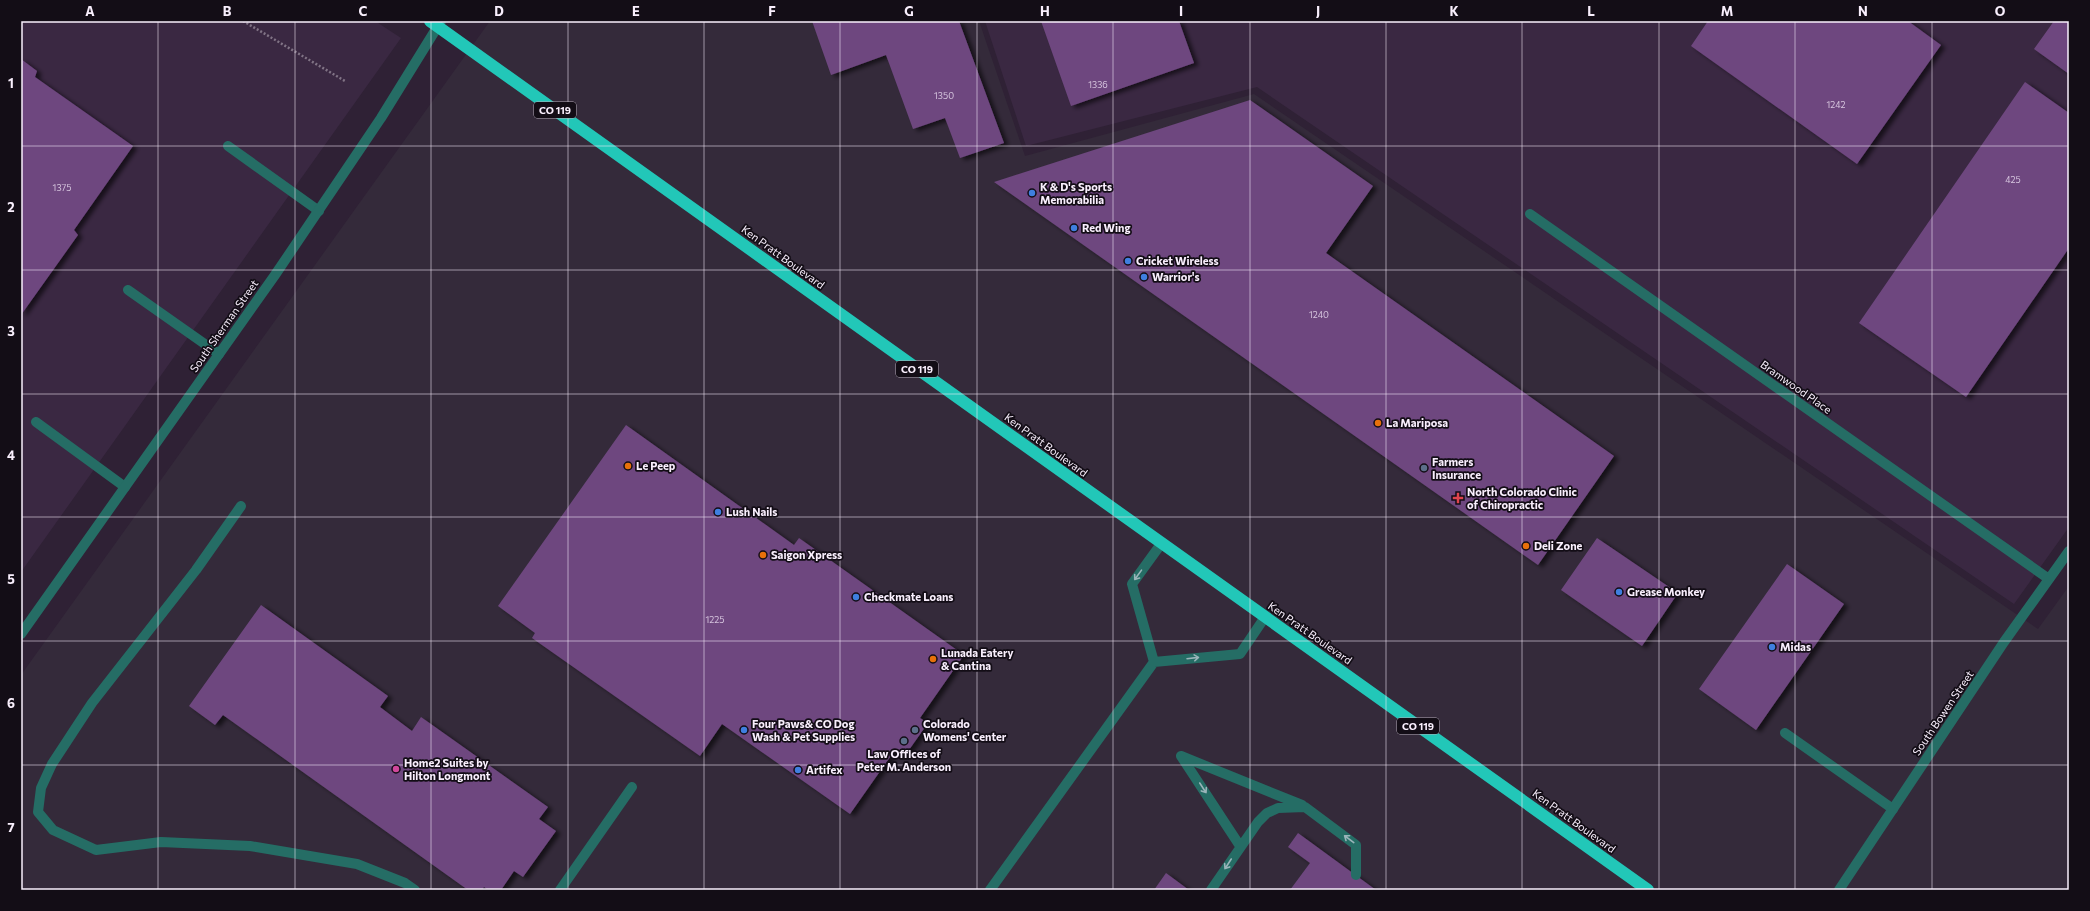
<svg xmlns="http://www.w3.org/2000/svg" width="2090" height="911" font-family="Commissioner,sans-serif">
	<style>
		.commercial { fill: #342a3a }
		.built { fill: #3a2842 }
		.building { fill: #6e477f; filter: url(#shadow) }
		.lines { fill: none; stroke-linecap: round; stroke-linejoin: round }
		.path { stroke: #807385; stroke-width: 2.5; stroke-dasharray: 2 2; stroke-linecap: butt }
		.lane { stroke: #256d65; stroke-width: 10 }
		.street { stroke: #256d65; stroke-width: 10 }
		.highway { stroke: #22c7b8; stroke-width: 12 }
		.oneway { stroke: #9ab4b9 }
		.grid { fill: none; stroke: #f9effd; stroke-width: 1; stroke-opacity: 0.55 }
		.shop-dot { fill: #3f7fe0; stroke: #130d16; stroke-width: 1.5 }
		.food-dot { fill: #e8710a; stroke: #130d16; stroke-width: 1.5 }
		.service-dot { fill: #5c6f8a; stroke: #130d16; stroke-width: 1.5 }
		.health-dot { fill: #e0444e; stroke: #130d16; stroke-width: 1.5 }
		.hotel-dot { fill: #d1479c; stroke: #130d16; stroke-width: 1.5 }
		.labels { text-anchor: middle; stroke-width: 3.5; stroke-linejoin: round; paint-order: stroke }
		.number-label { font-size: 9px; fill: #d6c5de }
		.shield { fill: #130d16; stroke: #b4abb8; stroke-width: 1 }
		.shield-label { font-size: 10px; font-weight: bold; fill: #f9effd }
		.poi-label { font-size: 11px; font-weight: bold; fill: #f9effd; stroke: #130d16; text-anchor: start }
		.street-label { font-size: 11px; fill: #f9effd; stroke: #130d16 }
		.neatline { fill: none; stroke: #f9effd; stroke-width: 1.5 }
		.grid-label { font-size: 13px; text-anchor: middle; font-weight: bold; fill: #f9effd }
	</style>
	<defs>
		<filter id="shadow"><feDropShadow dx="4.5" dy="2.5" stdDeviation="2" flood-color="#0009"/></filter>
	</defs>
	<rect width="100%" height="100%" fill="#2f2135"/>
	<path class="commercial" d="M 490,21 L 979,21 L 1025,156 L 1254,94 L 2038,629 L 2069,586 L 2069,890 L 21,890 L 21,675 Z"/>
	<path class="built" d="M 21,21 L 375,21 L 401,38 L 21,572 Z
		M 985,21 L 2069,21 L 2069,527 L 2014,604 L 1257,87 L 1026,146 Z"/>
	<path class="building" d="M 812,21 L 959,21 L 1004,143 L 960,158 L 945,118 L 913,129 L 886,55 L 831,75 Z
		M 1041,21 L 1179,21 L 1194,63 L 1071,106 Z
		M 1708,21 L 1908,21 L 1941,45 L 1857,164 L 1691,46 Z
		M 2054,21 L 2069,21 L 2069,74 L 2034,49 Z
		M 21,59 L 37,71 L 35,77 L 133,146 L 74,230 L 78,235 L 21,315 Z
		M 2025,82 L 2069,113 L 2069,248 L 1966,397 L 1859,323 Z
		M 1250,100 L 1373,186 L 1326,253 L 1614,456 L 1538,565 L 994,182 Z
		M 626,425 L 794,545 L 799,538 L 964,655 L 920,718 L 928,723 L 904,757 L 895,750 L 850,814 L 722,724 L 700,756 L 532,638 L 535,633 L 498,606 Z
		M 1597,538 L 1678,593 L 1642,646 L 1561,590 Z
		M 1787,564 L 1844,604 L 1756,730 L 1699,689 Z
		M 261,605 L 388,696 L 380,707 L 412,731 L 421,717 L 548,807 L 539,819 L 556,831 L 523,877 L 514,871 L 501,890 L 488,890 L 484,887 L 482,890 L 468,890 L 223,715 L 215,725 L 189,706 Z
		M 1298,833 L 1376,890 L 1290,890 L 1310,863 L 1288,847 Z
		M 1166,873 L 1189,890 L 1154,890 Z"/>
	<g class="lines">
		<path class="path" d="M 243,21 L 345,81"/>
		<path class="lane" d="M 228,146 L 319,211
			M 128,290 L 219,354
			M 36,422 L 125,487
			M 241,506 L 196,570 L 92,703 L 52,764 L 41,788 L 38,812 L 53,830 L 96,850 L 161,842 L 250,846 L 357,864 L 405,883 L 415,890
			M 1154,662 L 1132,584 L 1161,544
			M 1785,733 L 1893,809
			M 1181,756 L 1302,805
			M 1181,756 L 1240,846
			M 560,890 L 632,787
			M 990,890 L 1154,662 L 1240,654 L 1265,617
			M 1211,890 L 1258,822 L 1267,813 L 1278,808 L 1305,807 L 1356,845 L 1356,875"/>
		<path class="street" d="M 1530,214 L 2049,579
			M 21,634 L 275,275 L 381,118 L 441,21
			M 1839,890 L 2004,642 L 2069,551"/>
		<path class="highway" d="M 430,21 L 1648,890"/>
	</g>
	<defs><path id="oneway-shaft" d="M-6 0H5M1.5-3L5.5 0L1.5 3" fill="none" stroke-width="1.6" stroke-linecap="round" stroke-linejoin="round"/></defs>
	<g class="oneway">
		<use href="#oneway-shaft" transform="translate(1138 575) rotate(126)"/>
		<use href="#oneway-shaft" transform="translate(1193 658) rotate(-7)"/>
		<use href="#oneway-shaft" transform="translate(1203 788) rotate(57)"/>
		<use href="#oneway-shaft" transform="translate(1349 839) rotate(-143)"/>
		<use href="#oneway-shaft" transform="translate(1228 864) rotate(123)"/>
	</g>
	<path class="grid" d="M 158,21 L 158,890M 295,21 L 295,890M 431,21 L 431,890M 568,21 L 568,890M 704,21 L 704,890M 840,21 L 840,890M 977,21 L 977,890M 1113,21 L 1113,890M 1250,21 L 1250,890M 1386,21 L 1386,890M 1522,21 L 1522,890M 1659,21 L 1659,890M 1795,21 L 1795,890M 1932,21 L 1932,890M 21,146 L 2069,146M 21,270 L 2069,270M 21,394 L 2069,394M 21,517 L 2069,517M 21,641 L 2069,641M 21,765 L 2069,765"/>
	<g class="shop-dot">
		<circle cx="1032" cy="193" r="4"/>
		<circle cx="1074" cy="228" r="4"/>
		<circle cx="1128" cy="261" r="4"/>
		<circle cx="1144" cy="277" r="4"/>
		<circle cx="718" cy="512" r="4"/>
		<circle cx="1619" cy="592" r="4"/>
		<circle cx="856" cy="597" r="4"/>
		<circle cx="1772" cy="647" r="4"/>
		<circle cx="744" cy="730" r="4"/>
		<circle cx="798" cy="770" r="4"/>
	</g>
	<g class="food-dot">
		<circle cx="1378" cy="423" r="4"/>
		<circle cx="628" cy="466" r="4"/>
		<circle cx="1526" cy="546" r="4"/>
		<circle cx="763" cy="555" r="4"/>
		<circle cx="933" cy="659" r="4"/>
	</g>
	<g class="service-dot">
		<circle cx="1424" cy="468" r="4"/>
		<circle cx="915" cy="730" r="4"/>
		<circle cx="904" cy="741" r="4"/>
	</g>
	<path class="health-dot" d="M1456 492h4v4h4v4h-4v4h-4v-4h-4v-4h4z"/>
	<circle class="hotel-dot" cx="396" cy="769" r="4"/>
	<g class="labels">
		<g class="number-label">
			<text x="1098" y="88">1336</text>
			<text x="944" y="99">1350</text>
			<text x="1836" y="108">1242</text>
			<text x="2013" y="183">425</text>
			<text x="62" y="191">1375</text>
			<text x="1319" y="318">1240</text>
			<text x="715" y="623">1225</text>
		</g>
		<g class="shield">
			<rect x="534" y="102" width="42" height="16" rx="3"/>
			<rect x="896" y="361" width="42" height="16" rx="3"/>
			<rect x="1397" y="718" width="42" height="16" rx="3"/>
		</g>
		<g class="shield-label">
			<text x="555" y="114">CO 119</text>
			<text x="917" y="373">CO 119</text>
			<text x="1418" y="730">CO 119</text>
		</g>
		<g class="poi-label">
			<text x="1040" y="191">K &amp; D's Sports<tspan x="1040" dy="13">Memorabilia</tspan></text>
			<text x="1082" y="232">Red Wing</text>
			<text x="1136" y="265">Cricket Wireless</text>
			<text x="1152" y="281">Warrior's</text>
			<text x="1386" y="427">La Mariposa</text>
			<text x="1432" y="466">Farmers<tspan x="1432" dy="13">Insurance</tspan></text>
			<text x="636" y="470">Le Peep</text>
			<text x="1467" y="496">North Colorado Clinic<tspan x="1467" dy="13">of Chiropractic</tspan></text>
			<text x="726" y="516">Lush Nails</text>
			<text x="1534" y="550">Deli Zone</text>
			<text x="771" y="559">Saigon Xpress</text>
			<text x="1627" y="596">Grease Monkey</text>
			<text x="864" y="601">Checkmate Loans</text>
			<text x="1780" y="651">Midas</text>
			<text x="941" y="657">Lunada Eatery<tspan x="941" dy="13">&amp; Cantina</tspan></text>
			<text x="752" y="728">Four Paws&amp; CO Dog<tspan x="752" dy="13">Wash &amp; Pet Supplies</tspan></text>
			<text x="923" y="728">Colorado<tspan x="923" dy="13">Womens' Center</tspan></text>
			<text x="904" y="758" text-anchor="middle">Law Offices of<tspan x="904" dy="13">Peter M. Anderson</tspan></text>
			<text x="404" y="767">Home2 Suites by<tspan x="404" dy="13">Hilton Longmont</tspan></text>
			<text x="806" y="774">Artifex</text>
		</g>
		<g class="street-label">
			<text transform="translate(783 257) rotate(36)" y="4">Ken Pratt Boulevard</text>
			<text transform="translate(224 326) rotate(-55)" y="4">South Sherman Street</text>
			<text transform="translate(1796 387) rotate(35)" y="4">Bramwood Place</text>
			<text transform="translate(1046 445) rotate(36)" y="4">Ken Pratt Boulevard</text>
			<text transform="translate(1310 633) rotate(35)" y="4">Ken Pratt Boulevard</text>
			<text transform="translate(1943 713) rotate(-56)" y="4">South Bowen Street</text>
			<text transform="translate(1574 821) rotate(36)" y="4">Ken Pratt Boulevard</text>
		</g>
	</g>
	<rect width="2090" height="911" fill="none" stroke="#130d16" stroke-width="44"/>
	<rect x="22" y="22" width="2046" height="867" class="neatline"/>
	<g class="grid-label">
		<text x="90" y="16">A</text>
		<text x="227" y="16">B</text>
		<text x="363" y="16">C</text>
		<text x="499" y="16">D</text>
		<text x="636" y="16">E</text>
		<text x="772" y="16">F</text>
		<text x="909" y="16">G</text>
		<text x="1045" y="16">H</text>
		<text x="1181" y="16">I</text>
		<text x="1318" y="16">J</text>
		<text x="1454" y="16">K</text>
		<text x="1591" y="16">L</text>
		<text x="1727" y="16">M</text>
		<text x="1863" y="16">N</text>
		<text x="2000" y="16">O</text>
		<text x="11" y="88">1</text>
		<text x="11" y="212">2</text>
		<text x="11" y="336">3</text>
		<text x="11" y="460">4</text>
		<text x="11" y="584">5</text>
		<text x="11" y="708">6</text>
		<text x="11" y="832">7</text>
	</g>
</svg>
